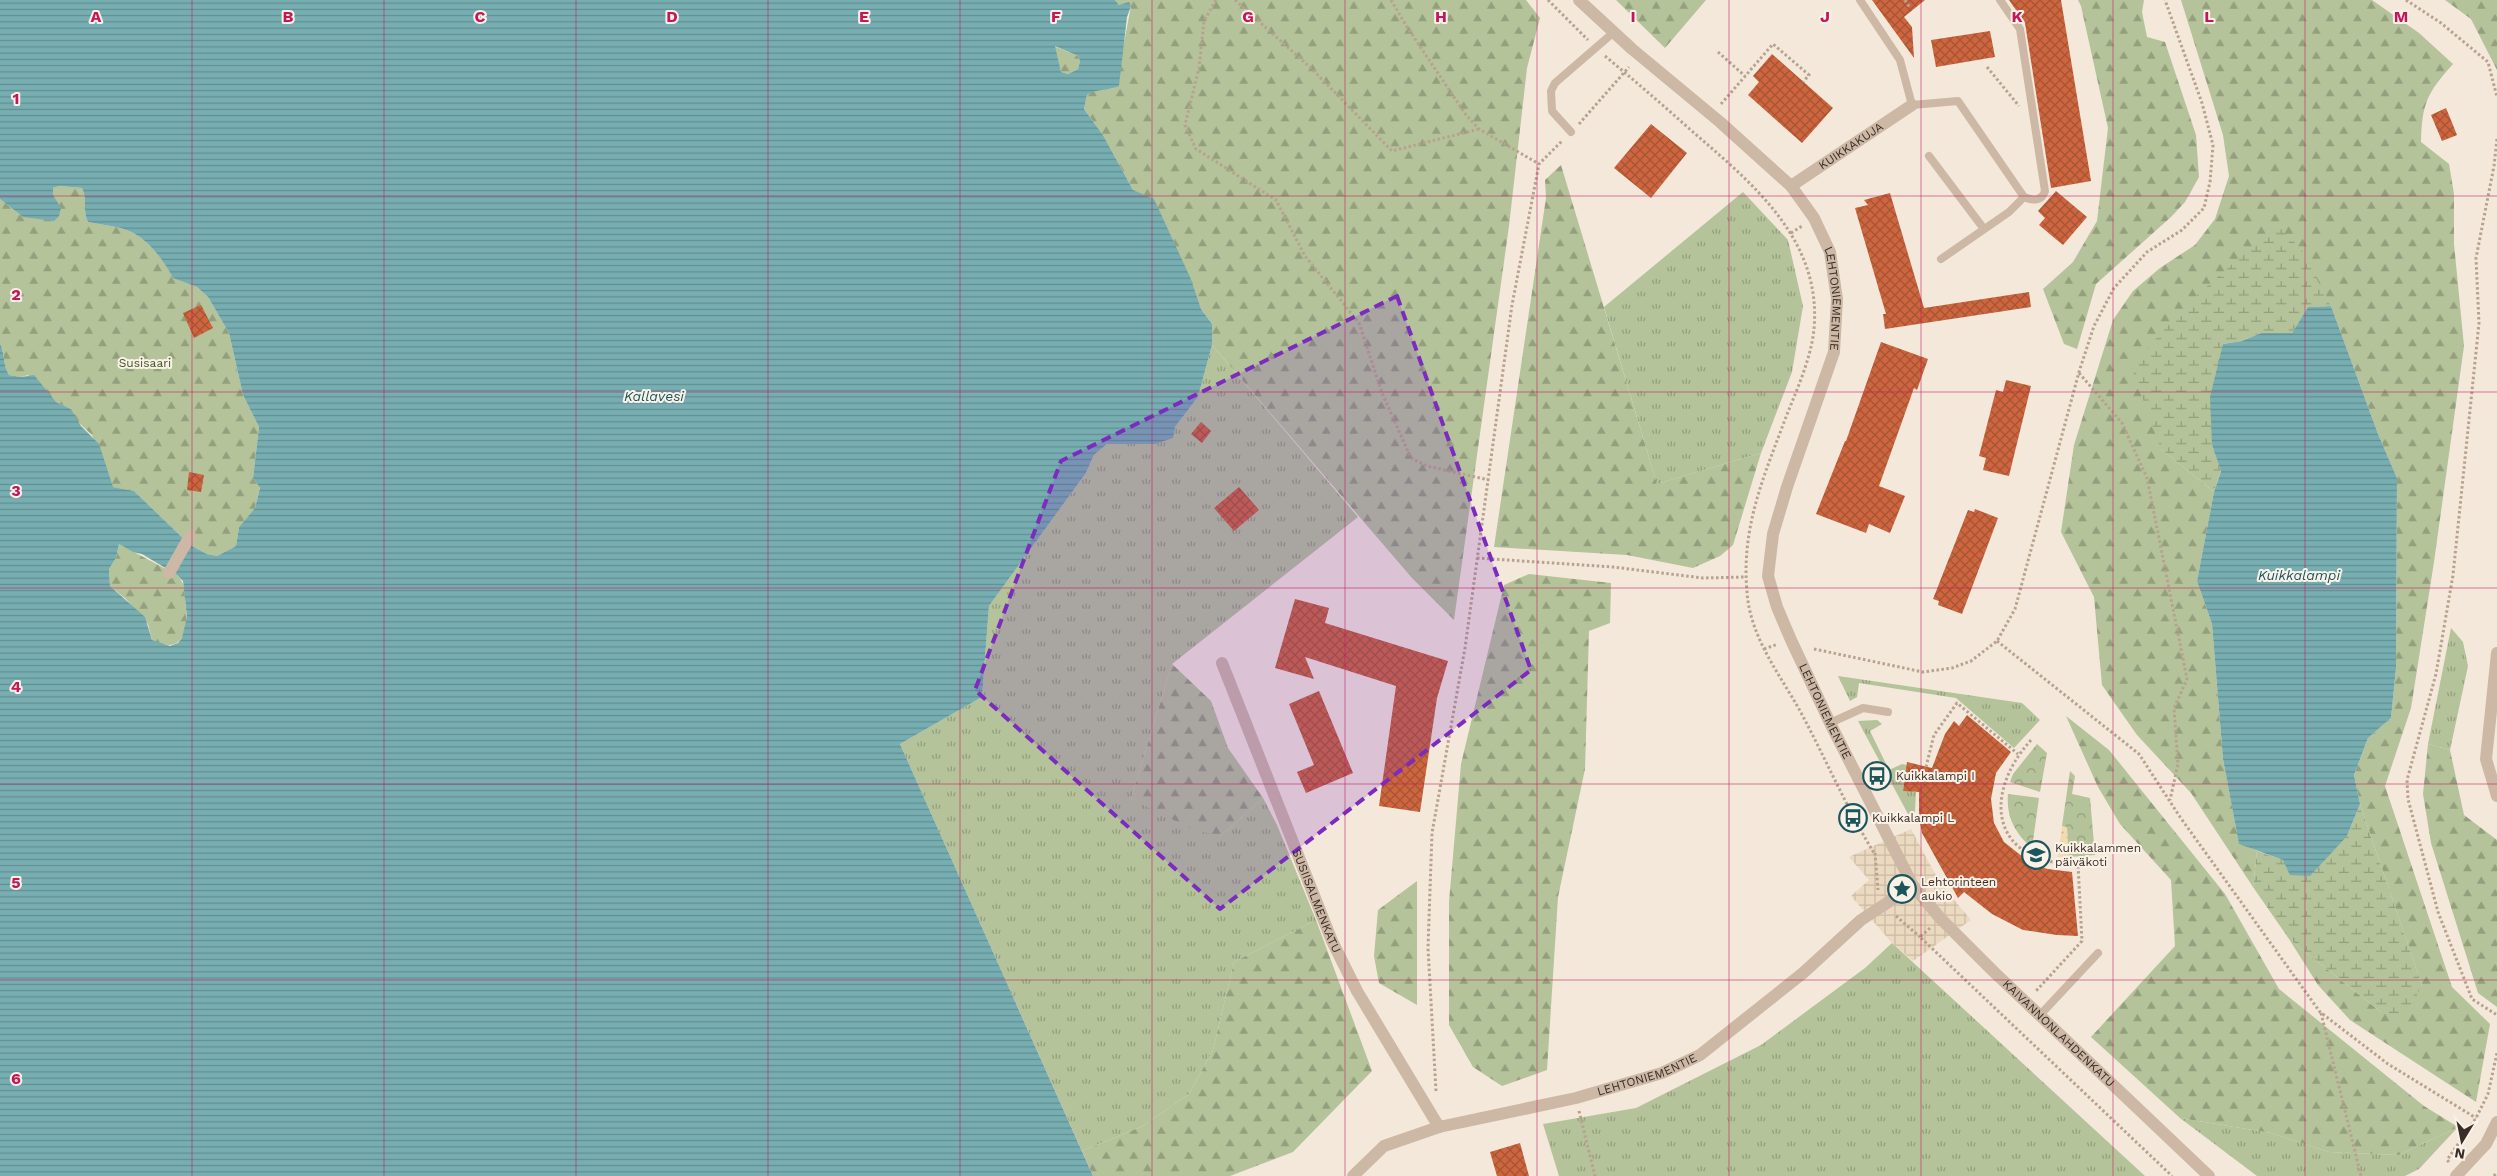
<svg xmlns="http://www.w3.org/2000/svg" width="2497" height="1176" font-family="'Work Sans',sans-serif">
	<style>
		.grass { fill: url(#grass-tufts) }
		.forest { fill: url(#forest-firs) }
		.wetland { fill: url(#wetland-marsh) }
		.sand { fill: url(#sand-dots) }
		.park { fill: url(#park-crowns) }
		.plaza { fill: url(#plaza-grid) }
		.water { fill: url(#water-rules); fill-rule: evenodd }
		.building { fill: url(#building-cross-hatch) }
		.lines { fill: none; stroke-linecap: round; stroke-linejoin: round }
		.path { stroke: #b8a28f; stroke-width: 3; stroke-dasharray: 2.5 2.5; stroke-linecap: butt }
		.service { stroke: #ccb8a5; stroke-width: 8 }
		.minor { stroke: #ccb8a5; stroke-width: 12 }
		.tertiary { stroke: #ccb8a5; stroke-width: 12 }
		.marked { fill: #7b2cbf; fill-opacity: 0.2; stroke: #7b2cbf; stroke-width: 4; stroke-dasharray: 10 6; stroke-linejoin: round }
		.grid { fill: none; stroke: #c2185b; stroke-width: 1; stroke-opacity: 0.55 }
		.labels { text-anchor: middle; stroke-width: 4; stroke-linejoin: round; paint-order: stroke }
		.street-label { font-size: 12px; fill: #382d27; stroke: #fbf2e7 }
		.park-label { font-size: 12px; fill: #455729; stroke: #fbf2e7 }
		.poi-label { font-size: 12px; fill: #382d27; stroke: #fbf2e7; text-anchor: start }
		.water-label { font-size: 14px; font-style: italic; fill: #1a565c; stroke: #fbf2e7 }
		.grid-label { font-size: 16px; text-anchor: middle; font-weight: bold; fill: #c2185b; stroke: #fbf2e7; stroke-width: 4; stroke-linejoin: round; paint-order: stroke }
	</style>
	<defs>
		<pattern id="grass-tufts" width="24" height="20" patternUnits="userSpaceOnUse" patternTransform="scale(1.25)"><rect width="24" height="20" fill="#b4c399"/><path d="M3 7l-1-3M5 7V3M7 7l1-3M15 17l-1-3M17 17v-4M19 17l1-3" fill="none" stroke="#939f7d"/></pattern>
		<pattern id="forest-firs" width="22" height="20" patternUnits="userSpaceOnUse" patternTransform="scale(1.25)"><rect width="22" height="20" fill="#b4c399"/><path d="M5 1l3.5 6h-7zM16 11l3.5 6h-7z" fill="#939f7d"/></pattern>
		<pattern id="wetland-marsh" width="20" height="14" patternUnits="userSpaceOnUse" patternTransform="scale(1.25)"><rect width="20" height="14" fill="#b4c399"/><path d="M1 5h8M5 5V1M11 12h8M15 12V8" fill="none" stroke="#939f7d"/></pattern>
		<pattern id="sand-dots" width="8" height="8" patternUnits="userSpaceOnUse" patternTransform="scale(1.25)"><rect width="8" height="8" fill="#f1dcaf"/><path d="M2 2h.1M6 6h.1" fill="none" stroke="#cfbd97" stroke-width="1.8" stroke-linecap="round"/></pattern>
		<pattern id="park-crowns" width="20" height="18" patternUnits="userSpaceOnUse" patternTransform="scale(1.25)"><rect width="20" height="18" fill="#b4c399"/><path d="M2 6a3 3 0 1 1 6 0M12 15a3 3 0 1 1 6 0" fill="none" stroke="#939f7d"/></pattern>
		<pattern id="plaza-grid" width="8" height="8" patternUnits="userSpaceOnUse" patternTransform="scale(1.25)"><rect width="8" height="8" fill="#ecdac0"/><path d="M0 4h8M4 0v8" fill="none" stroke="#cbbba5"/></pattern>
		<pattern id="water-rules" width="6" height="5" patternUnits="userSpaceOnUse" patternTransform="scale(1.25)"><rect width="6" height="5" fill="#77aeb2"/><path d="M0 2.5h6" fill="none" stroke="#638e91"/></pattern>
		<pattern id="building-cross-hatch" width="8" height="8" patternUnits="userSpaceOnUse" patternTransform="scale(1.25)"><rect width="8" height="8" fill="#cd653e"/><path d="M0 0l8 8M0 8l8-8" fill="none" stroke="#a75434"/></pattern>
	</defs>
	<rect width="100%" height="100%" fill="#f3e8da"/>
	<path class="grass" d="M 1743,192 L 1788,240 L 1803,306 L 1792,372 L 1761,453 L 1657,484 L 1604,307 Z
		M 1212,345 L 1358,517 L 1172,664 L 1131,799 L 1221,836 L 1263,798 L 1277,825 L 1316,920 L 1234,962 L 1213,1050 L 1189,1094 L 1143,1126 L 1082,1151 L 900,744 L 982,697 L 989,606 L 1086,473 L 1094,455 L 1107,444 L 1154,444 L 1175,427 L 1198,397 Z
		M 2451,628 L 2463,642 L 2468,666 L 2450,750 L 2428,744 Z
		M 1838,676 L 2022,703 L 2040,720 L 2014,748 L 1956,698 L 1859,683 L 1857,697 L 1850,701 Z
		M 1877,720 L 1882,724 L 1870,731 L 1889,770 L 1902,764 L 1907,765 L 1903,790 L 1916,792 L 1915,812 L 1908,814 L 1858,721 Z
		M 1892,943 L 2145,1176 L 1559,1176 L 1543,1124 L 1636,1108 L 1761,1045 L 1865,968 Z
		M 2180,1118 L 2271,1133 L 2329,1152 L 2399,1155 L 2458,1127 L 2419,1169 L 2405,1176 L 2257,1176 Z"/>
	<path class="forest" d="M 1115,0 L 1526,0 L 1540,18 L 1527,68 L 1509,226 L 1454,620 L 1412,578 L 1212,345 L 1212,324 L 1201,309 L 1169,232 L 1133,190 L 1103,135 L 1084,109 L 1087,95 L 1095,90 L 1114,88 L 1120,79 L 1119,69 L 1131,6 L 1119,5 Z
		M 1616,0 L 1706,0 L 1665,48 Z
		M 2078,0 L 2144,0 L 2142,12 L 2147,37 L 2165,42 L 2196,135 L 2199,177 L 2185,202 L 2171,217 L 2096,284 L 2077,349 L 2064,344 L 2043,289 L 2073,262 L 2097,221 L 2108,128 L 2081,6 Z
		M 2181,0 L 2372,0 L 2419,33 L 2453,64 C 2427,93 2422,103 2421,142 L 2449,164 L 2454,194 L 2454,244 L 2464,346 L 2434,562 L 2411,708 L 2385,786 L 2452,987 L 2490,1024 L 2476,1102 L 2350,1020 L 2318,985 L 2289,939 L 2381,1012 L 2422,986 L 2360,804 L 2354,775 L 2368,738 L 2391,718 L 2396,668 L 2397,478 L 2378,434 L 2331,306 L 2277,225 L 2161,449 L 2214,492 L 2197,581 L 2212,624 L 2223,759 L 2239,843 L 2257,851 L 2253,887 L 2191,793 L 2137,735 L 2102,685 L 2094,597 L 2061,532 L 2074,445 L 2113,320 L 2133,291 L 2160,268 L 2195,245 L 2215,219 L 2229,176 L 2223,135 Z
		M 2445,0 L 2497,0 L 2497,70 L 2471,19 Z
		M 1054,46 L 1078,56 L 1080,61 L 1078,69 L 1068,74 L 1061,72 Z
		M 1561,165 L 1657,484 L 1761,453 L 1733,545 L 1720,556 L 1693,568 L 1627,555 L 1494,547 L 1546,198 L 1545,180 Z
		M 59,186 L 82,188 C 88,200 82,211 88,222 C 102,225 119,226 131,232 C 148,239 165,262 174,278 L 197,287 L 208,297 L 229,333 L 243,395 L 259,427 L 253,478 L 260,488 L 255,508 L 239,527 L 236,546 L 217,556 L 207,554 L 190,545 L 134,491 L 112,487 L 92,435 L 76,420 L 71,409 L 56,402 L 28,375 L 21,377 L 9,375 C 3,367 5,354 0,343 L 0,199 L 23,217 L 53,195 L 53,188 Z
		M 119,544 L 177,575 C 187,585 184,595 186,608 C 189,633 181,655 152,640 L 148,624 L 126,599 L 110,586 L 109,569 L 116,558 Z
		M 1529,574 L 1611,583 L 1610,623 L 1589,631 L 1585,769 L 1558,897 L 1547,1070 L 1502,1086 L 1473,1067 L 1449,1025 L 1449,902 L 1461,764 L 1504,585 Z
		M 1172,664 L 1211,701 L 1228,748 L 1263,798 L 1221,836 L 1194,830 L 1131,799 Z
		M 2066,716 L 2109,750 L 2225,894 L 2279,989 L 2424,1106 L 2458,1127 L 2399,1155 L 2329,1152 L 2271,1133 L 2180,1118 L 2091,1037 L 2175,946 L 2171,880 L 2120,824 L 2098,787 Z
		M 2428,744 L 2450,750 L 2464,815 L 2497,840 L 2497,1007 L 2478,993 L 2431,843 L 2423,794 Z
		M 1417,881 L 1417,1005 L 1379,983 L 1374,956 L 1378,910 Z
		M 1316,920 L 1372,1071 L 1293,1152 L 1230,1176 L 1093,1176 L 1082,1151 L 1143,1126 L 1189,1094 L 1213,1050 L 1234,962 Z"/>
	<path class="wetland" d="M 2277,225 L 2301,249 L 2331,306 L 2308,307 L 2292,333 L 2261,333 L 2242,341 L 2223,344 L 2212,445 L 2221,470 L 2214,492 L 2161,449 L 2131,367 L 2188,303 Z
		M 2360,804 L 2422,986 L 2404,1015 L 2381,1012 L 2289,939 L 2253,887 L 2257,851 L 2283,860 L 2347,836 Z"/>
	<path class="sand" d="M 2062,826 L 2067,827 L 2069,857 L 2058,857 Z"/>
	<path class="park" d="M 2037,744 L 2047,753 L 2040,792 L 2010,782 L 2013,774 Z
		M 2070,771 L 2075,776 L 2072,794 L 2090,798 L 2095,855 L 2069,857 L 2067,827 L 2062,826 Z
		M 2008,794 L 2039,798 L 2032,848 C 2015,833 2006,817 2008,794 Z"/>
	<path class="plaza" d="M 1911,829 L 1940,883 L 1971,920 L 1913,961 L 1892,943 L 1851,896 L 1869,880 L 1849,857 Z"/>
	<path class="water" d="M 0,0 L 1115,0 L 1119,5 L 1129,2 L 1131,6 L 1127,17 L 1119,86 C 1108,91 1098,88 1087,95 L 1084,109 L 1103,135 L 1133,190 L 1154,199 L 1190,277 L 1201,309 L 1212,324 L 1212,345 L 1198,397 L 1175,427 L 1173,438 L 1155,444 L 1107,444 L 1094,455 L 1086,473 L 989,606 L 982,697 L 900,744 L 1093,1176 L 0,1176 L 0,343 C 5,354 3,366 9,375 L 21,377 L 34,375 L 56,402 L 71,409 L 81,426 L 99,444 L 113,487 L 134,491 L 190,545 L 207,554 L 217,556 L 236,546 L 239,527 L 255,508 L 260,488 L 253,478 L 259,427 L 243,395 L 229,333 L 208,297 L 197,287 L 173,278 C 165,262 148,239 131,232 C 119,226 102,225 88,222 C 82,211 88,200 82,188 L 59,186 L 53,188 L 53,195 L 61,208 L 59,216 L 54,221 L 23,217 L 0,199 ZM 1055,46 L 1078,56 L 1080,61 L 1078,69 L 1068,74 L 1061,72 ZM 119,544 L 133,552 L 142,554 L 177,575 L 183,581 L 187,617 L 182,638 L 178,643 L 170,646 L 152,640 L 145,617 L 110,586 L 109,569 L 116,558 Z
		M 2331,306 L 2378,434 L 2397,478 L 2396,668 L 2391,718 L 2368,738 L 2354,775 L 2360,804 L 2347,836 L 2310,876 L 2290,875 L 2283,860 L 2239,844 L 2223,759 L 2212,624 L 2197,581 L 2214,492 L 2221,471 L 2212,445 L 2210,397 L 2223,344 L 2242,341 L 2261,333 L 2292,333 L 2308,307 Z"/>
	<path class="building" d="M 1872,0 L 1925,0 L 1904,17 L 1912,27 L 1914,58 Z
		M 2009,0 L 2061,0 L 2091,181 L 2051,188 L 2025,23 Z
		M 1990,31 L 1995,57 L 1936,67 L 1931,40 Z
		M 1772,54 L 1833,108 L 1802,143 L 1748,95 L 1759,82 L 1753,76 Z
		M 2446,108 L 2457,135 L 2442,141 L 2431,115 Z
		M 1651,124 L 1687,153 L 1651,198 L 1614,168 Z
		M 2056,191 L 2087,217 L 2063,245 L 2039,225 L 2045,218 L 2038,211 Z
		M 1890,193 L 1924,308 L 2029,292 L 2031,307 L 1885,329 L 1883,314 L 1886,314 L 1855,208 L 1868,205 L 1864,200 Z
		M 201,305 L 213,328 L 194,338 L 183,313 Z
		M 1881,342 L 1928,359 L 1917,390 L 1914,388 L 1879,486 L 1905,496 L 1890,533 L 1869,524 L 1866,533 L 1816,514 L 1845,441 L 1846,441 Z
		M 2006,380 L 2031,386 L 2009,476 L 1983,470 L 1986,458 L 1979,456 L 1996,390 L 2003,392 Z
		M 1201,422 L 1211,431 L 1202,443 L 1191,434 Z
		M 189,472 L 204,475 L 201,492 L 187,490 Z
		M 1239,487 L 1259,510 L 1234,531 L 1214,508 Z
		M 1975,509 L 1998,518 L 1962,614 L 1938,605 L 1939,601 L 1933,599 L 1968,510 L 1974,512 Z
		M 1295,599 L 1329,608 L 1325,623 L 1448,661 L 1437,698 L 1420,812 L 1379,806 L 1396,686 L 1305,657 L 1314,679 L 1275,668 Z
		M 1319,691 L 1353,773 L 1306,793 L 1297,772 L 1314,765 L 1289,704 Z
		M 1967,715 L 2011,752 L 1996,773 L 1991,799 L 1994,823 L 2004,842 L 2033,865 L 2048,869 L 2072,872 L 2078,936 L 2057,935 L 2023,930 L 1992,914 L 1964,892 L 1958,898 L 1922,833 L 1919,818 L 1919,792 L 1903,791 L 1907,762 L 1932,768 L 1945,734 L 1954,721 L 1959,726 Z
		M 1520,1143 L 1529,1176 L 1497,1176 L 1490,1152 Z"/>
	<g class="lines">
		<path class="path" d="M 1216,0 L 1204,21 L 1199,68 L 1185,125 L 1196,149 L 1276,200 L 1305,256 L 1359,323 L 1382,393 L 1411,458 L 1427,466 L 1489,480
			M 1235,0 L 1312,69 L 1392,151 L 1479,129
			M 1391,0 L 1407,27 L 1466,115 L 1479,129 L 1539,164
			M 1548,0 L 1588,40
			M 1905,0 L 1910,8
			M 2406,0 L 2441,23 L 2488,62 L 2497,97
			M 1718,52 L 1745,76
			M 1605,56 C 1635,81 1664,106 1693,132 C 1753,184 1822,240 1814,329 C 1811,359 1797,389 1786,417 C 1764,476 1741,527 1747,592 C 1750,636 1778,672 1799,709 C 1825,757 1846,807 1874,853
			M 1987,67 L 2019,106
			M 1721,104 L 1773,44 L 1809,75 L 1803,82
			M 1579,124 L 1629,67
			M 2497,139 L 2494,166 L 2476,258 L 2479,323 L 2453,575 L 2436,674 L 2407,780 L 2408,799 L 2438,912 L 2472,999 L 2497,1015
			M 1791,233 L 1802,226
			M 2079,373 L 2122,423 L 2147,478 L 2187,679 L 2174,708 L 2178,764 L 2170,800
			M 1477,558 L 1613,567 L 1703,578 L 1746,577
			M 1997,641 L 2139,754 L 2180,817 L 2320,1012 L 2388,1064 L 2476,1118
			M 1764,649 L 1778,644
			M 1814,649 L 1923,672 L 1952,668 L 1971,661 L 1997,641 L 2015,609 L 2079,372 L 2094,326 L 2114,288 L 2147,252 L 2182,230 L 2204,208 L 2210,182 L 2213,145 L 2202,103 L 2165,0
			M 2031,740 C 1980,797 1993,865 2078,864 L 2082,941 L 2036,991
			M 1926,767 L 1934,735 L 1957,703 L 2018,754
			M 1898,821 L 1919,818
			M 1875,853 L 1878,890
			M 1896,916 L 1920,937
			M 1930,928 L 1920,937 L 2172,1176
			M 2321,1013 L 2361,1176
			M 1436,1091 L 1428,948 L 1432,833 L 1465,648 L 1512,305 L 1539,164 L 1562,141
			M 1579,1111 L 1595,1176
			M 2449,1162 L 2447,1160 L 2476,1118 L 2488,1094 L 2497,1053
			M 2494,1176 L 2497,1172"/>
		<path class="service" d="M 1860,0 L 1900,60 L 1912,105 L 1958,101 L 2024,197 C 2033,201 2042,201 2045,191 L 2020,29 L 2000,0
			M 1571,132 L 1552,111 L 1551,91 L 1555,83 L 1614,32
			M 1929,156 L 1984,229
			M 1941,259 L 2009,212 L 2024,197
			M 1830,723 L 1863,708 L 1888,712
			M 2040,1015 L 2098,953"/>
		<g class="minor">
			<path id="s1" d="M 1791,186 L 1912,105"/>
			<path d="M 169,573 L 190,536"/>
			<path d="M 2497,653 L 2486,759 L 2497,796"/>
			<path id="s2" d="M 1222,663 L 1332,941 L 1357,991 L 1439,1127"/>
			<path id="s3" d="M 1353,1176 L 1384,1146 L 1439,1127 L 1576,1098 L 1662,1073 L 1700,1055 L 1803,973 L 1861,920 L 1913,886"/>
		</g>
		<g class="tertiary">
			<path id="s4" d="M 1579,0 L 1632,49 L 1720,122 L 1791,186 L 1814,218 L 1830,252 L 1837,299 L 1834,352 L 1787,487 L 1773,534 L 1768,576 L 1777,607 L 1791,640 L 1830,723 L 1913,886 L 1941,919 L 1993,971 L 2209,1176"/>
			<path d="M 2456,1176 L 2486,1144 L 2497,1122"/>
		</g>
	</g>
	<path class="marked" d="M 1397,296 L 1531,670 L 1220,909 L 975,690 L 1061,461 Z"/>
	<path class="grid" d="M 192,0 L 192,1176M 384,0 L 384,1176M 576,0 L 576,1176M 768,0 L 768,1176M 960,0 L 960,1176M 1152,0 L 1152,1176M 1345,0 L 1345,1176M 1537,0 L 1537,1176M 1729,0 L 1729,1176M 1921,0 L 1921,1176M 2113,0 L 2113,1176M 2305,0 L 2305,1176M 0,196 L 2497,196M 0,392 L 2497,392M 0,588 L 2497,588M 0,784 L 2497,784M 0,980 L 2497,980"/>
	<defs>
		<symbol id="bus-ring" viewBox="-11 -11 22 22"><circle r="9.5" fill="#fbf2e7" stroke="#1a565c" stroke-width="1.5"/><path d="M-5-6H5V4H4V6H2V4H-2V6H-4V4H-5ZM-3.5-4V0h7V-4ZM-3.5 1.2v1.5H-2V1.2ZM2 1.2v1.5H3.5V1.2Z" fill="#1a565c"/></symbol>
		<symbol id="school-ring" viewBox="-11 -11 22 22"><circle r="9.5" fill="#fbf2e7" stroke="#1a565c" stroke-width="1.5"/><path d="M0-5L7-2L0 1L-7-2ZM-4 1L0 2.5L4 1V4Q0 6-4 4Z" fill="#1a565c"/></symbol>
		<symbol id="sight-ring" viewBox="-11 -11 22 22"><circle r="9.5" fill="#fbf2e7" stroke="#1a565c" stroke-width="1.5"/><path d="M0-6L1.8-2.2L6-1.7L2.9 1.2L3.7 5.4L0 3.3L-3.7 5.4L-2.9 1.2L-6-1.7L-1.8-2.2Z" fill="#1a565c"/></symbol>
	</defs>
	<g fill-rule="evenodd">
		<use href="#bus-ring" x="1861" y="760" width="32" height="32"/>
		<use href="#bus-ring" x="1837" y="802" width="32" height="32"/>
		<use href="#school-ring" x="2020" y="839" width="32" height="32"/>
		<use href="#sight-ring" x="1886" y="873" width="32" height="32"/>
	</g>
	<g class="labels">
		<g class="street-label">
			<text dy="4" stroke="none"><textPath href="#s1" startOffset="72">KUIKKAKUJA</textPath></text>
			<text dy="4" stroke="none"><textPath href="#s4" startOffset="406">LEHTONIEMENTIE</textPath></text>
			<text dy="4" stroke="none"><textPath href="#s4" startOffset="841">LEHTONIEMENTIE</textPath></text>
			<text dy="4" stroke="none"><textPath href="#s2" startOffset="256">SUSIISALMENKATU</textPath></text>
			<text dy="4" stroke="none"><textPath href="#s4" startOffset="1244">KAIVANNONLAHDENKATU</textPath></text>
			<text dy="4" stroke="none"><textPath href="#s3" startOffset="316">LEHTONIEMENTIE</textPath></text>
		</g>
		<g class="park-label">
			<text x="145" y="367">Susisaari</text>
		</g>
		<g class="poi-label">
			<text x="1896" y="780">Kuikkalampi I</text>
			<text x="1872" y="822">Kuikkalampi L</text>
			<text x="2055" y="852">Kuikkalammen<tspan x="2055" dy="14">päiväkoti</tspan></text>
			<text x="1921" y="886">Lehtorinteen<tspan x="1921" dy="14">aukio</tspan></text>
		</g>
		<g class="water-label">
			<text x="654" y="401">Kallavesi</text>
			<text x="2299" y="580">Kuikkalampi</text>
		</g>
	</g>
	<g class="grid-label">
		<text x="96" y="22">A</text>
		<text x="288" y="22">B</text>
		<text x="480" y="22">C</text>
		<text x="672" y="22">D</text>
		<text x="864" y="22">E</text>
		<text x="1056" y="22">F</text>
		<text x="1248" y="22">G</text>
		<text x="1441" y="22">H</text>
		<text x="1633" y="22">I</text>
		<text x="1825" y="22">J</text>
		<text x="2017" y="22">K</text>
		<text x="2209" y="22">L</text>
		<text x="2401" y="22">M</text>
		<text x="16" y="104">1</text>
		<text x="16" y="300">2</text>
		<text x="16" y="496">3</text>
		<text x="16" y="692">4</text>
		<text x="16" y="888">5</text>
		<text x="16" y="1084">6</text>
	</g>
	<g transform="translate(2462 1141) rotate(190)" stroke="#fbf2e7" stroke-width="4" paint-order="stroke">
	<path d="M0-4L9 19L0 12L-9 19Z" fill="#382d27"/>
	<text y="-8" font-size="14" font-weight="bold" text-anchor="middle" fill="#382d27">N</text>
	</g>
</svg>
